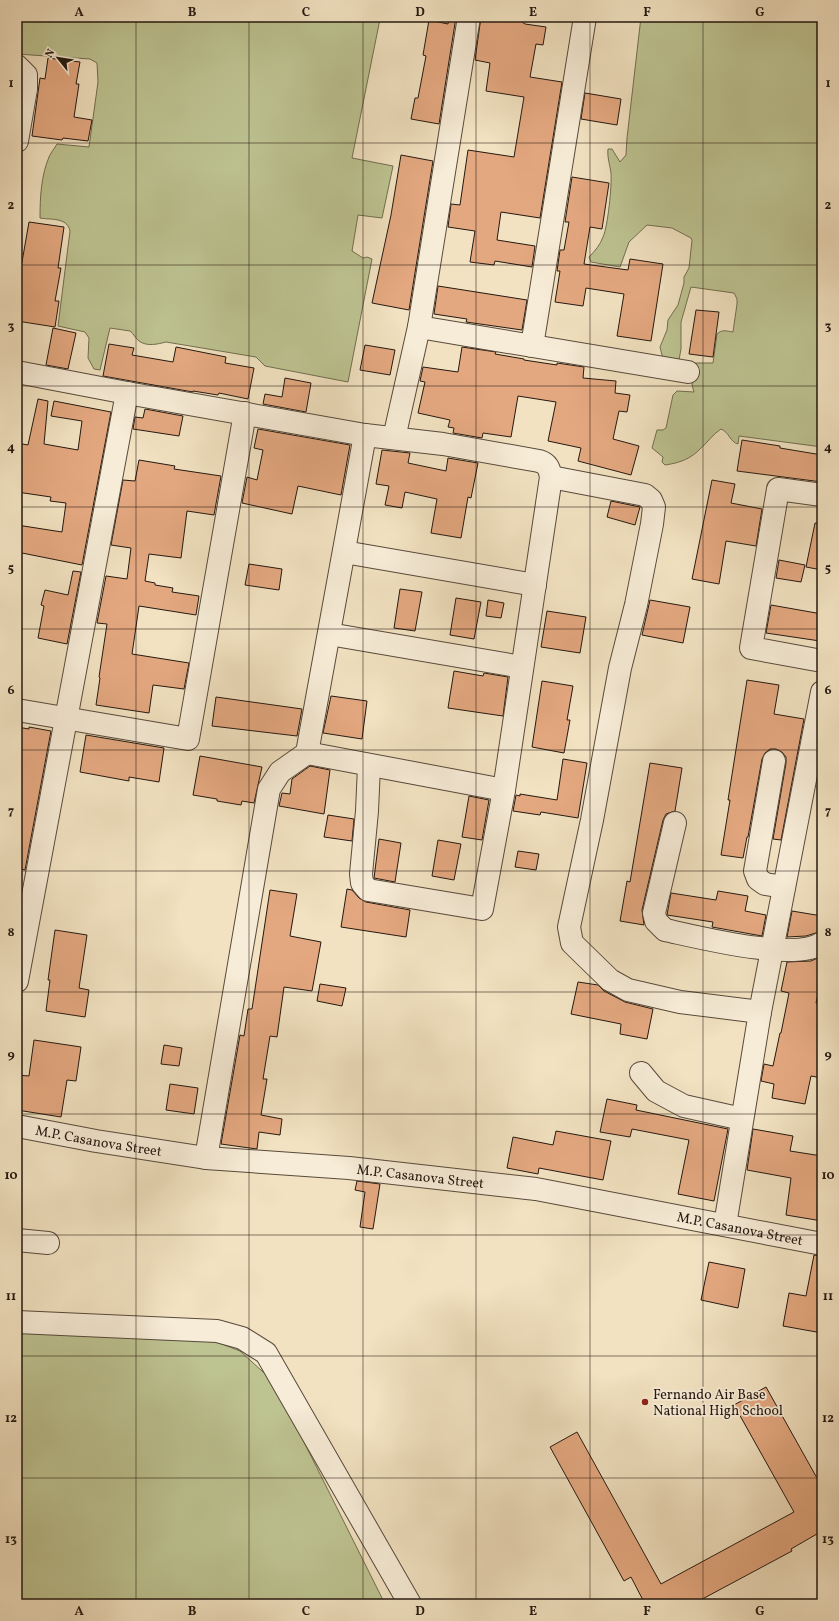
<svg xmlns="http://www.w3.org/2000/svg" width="839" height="1621" font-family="Vollkorn,serif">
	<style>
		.green { fill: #bdc391; stroke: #706e50 }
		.building { fill: #e4a880; stroke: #241810 }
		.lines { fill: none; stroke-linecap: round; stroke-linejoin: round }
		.minor-casing { stroke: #584a3c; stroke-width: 24 }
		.minor { stroke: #f7ecd7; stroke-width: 22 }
		.grid { fill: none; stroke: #241810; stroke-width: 1; stroke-opacity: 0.55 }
		.poi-dot { fill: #8f2418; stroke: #f7ecd7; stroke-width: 1.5 }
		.labels { text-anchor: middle; stroke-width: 3.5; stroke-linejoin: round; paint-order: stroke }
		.street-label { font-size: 14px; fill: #241810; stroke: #f7ecd7 }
		.poi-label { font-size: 14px; fill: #241810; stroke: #f7ecd7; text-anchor: start }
		.neatline { fill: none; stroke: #241810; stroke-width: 1.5 }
		.grid-label { font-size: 13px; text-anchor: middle; font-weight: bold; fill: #241810 }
	</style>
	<rect width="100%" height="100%" fill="#f2e2c1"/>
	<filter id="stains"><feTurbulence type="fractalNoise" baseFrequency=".005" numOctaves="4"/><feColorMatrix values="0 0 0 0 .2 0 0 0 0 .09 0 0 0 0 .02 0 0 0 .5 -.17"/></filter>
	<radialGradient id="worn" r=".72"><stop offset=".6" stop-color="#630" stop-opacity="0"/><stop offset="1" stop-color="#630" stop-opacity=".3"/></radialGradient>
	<path class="green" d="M 21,17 L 369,17 L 380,19 L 352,158 L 393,166 L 382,218 L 358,215 L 352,251 L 363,258 L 367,257 L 372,259 L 348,382 L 265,366 L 256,357 L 166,342 C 158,344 147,347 139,341 C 135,338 134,334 130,331 L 110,328 L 100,370 L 94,369 L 88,358 L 89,338 L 85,332 L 58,326 L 70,231 C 67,217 51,220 40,218 C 40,198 41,176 49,157 C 51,152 55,148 57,144 L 89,147 L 98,82 L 97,63 L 90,59 L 17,54 L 17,38 L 19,37 Z
		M 641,17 L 822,17 L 822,447 L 739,436 L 738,444 C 730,442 729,432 721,429 C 713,434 708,442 701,448 C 691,459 679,463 665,465 L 662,462 L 663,457 L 652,448 L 657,430 L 663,430 L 666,428 L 673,395 L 677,391 L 694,392 L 692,385 L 695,363 L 713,363 L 717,334 C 722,329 727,331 733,332 L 737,304 L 737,299 L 734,293 L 691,287 L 681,322 L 681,349 L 679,360 L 663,359 L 660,347 L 667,330 L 668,320 L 678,305 L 684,283 L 684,277 L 689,268 L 692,240 L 691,238 L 672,228 L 647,225 L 629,242 L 620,267 L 591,262 L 589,257 C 595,251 600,245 603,237 C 608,226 612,185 611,173 C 610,165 607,157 608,149 L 612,149 L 620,162 L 626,155 L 627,138 Z
		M 17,1333 L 209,1339 L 240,1351 L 274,1382 L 385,1604 L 17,1604 Z"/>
	<path class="building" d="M 449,17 L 456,17 L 439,124 L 411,119 L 415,98 L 418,98 L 426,56 L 423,55 L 429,20 L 448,24 Z
		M 481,17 L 522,17 L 522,22 L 525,24 L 546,27 L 543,45 L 536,44 L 530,77 L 562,82 L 540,218 L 501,212 L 497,240 L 535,246 L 532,267 L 495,261 L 494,265 L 470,262 L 475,231 L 448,227 L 451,204 L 460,205 L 468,150 L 514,157 L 524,97 L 486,91 L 490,63 L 475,60 Z
		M 48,58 L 80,62 L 76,84 L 79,84 L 74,117 L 92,120 L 88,141 L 63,138 L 62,140 L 32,136 L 40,78 L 45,79 Z
		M 585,93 L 621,99 L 617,125 L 581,119 Z
		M 401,155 L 433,161 L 409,310 L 372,303 L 391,215 Z
		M 572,177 L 609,183 L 602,229 L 590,227 L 584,264 L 628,270 L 630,259 L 663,264 L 651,341 L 617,336 L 624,294 L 586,288 L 583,306 L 555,302 L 560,271 L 557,271 L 560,250 L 564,250 L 569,222 L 565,222 Z
		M 29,222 L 64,227 L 58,268 L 61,268 L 55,301 L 59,301 L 55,327 L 17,321 L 17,278 L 20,262 L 22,262 Z
		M 438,286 L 527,300 L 522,330 L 466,322 L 467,319 L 434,314 Z
		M 696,310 L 719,312 L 713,357 L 689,354 Z
		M 53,328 L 76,333 L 68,369 L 46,365 Z
		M 109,344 L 134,348 L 132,355 L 173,362 L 176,347 L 226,357 L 225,363 L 254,368 L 248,399 L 219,393 L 218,395 L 193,391 L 193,392 L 103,376 Z
		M 365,345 L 395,350 L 390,375 L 360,370 Z
		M 462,347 L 496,352 L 495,354 L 524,359 L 524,360 L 557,365 L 557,363 L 584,367 L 583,378 L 616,381 L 615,393 L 630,395 L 627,412 L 619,411 L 613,439 L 639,446 L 631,475 L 578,461 L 581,448 L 548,441 L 556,402 L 518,396 L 511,437 L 483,433 L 482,438 L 453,433 L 454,428 L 448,427 L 450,420 L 418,413 L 425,382 L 420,381 L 423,367 L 458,372 Z
		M 285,378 L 311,383 L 306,412 L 263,404 L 265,394 L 282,397 Z
		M 38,399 L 48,401 L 44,444 L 78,450 L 82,421 L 51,416 L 54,401 L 111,412 L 82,565 L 17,552 L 17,525 L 62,532 L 66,503 L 50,501 L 51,497 L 17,492 L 17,443 L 28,445 Z
		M 145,409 L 183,416 L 179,436 L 133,429 L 135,417 L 143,418 Z
		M 258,429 L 350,445 L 341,495 L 298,486 L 292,514 L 242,503 L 247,477 L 257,480 L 263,450 L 254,448 Z
		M 742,440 L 780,446 L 780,448 L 822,455 L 822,482 L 737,471 Z
		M 382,450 L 410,453 L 408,463 L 446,471 L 448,458 L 478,463 L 471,498 L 468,497 L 461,538 L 431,533 L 437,499 L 405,492 L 402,508 L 385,505 L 389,486 L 376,484 Z
		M 139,460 L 175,466 L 174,469 L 221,476 L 214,515 L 187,511 L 181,558 L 149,554 L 145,581 L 155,583 L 155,585 L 173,588 L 172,592 L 199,596 L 196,615 L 139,606 L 132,654 L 189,663 L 184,689 L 153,685 L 149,713 L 96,705 L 100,678 L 99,677 L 107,624 L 97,623 L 106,576 L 127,579 L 131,548 L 111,545 L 123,480 L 135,481 Z
		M 712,480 L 735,484 L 731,503 L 762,509 L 756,546 L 726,541 L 719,584 L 692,579 Z
		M 611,501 L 640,507 L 635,525 L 607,517 Z
		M 815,523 L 822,524 L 822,570 L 806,567 Z
		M 779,560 L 805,565 L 801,582 L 776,578 Z
		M 249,564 L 282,569 L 279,590 L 245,585 Z
		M 73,571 L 81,572 L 67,644 L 38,638 L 44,606 L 41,605 L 45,590 L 68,595 Z
		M 400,589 L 422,592 L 415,631 L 394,628 Z
		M 456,598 L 481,602 L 474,639 L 450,635 Z
		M 488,600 L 504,603 L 501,618 L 486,616 Z
		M 650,600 L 690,607 L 683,643 L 642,635 Z
		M 771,605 L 822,614 L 822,628 L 820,641 L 766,633 Z
		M 547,611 L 586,617 L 580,653 L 541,647 Z
		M 454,671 L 483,676 L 484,673 L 508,677 L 503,716 L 448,708 Z
		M 747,680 L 779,685 L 774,714 L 804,719 L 781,840 L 773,839 L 786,763 L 786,757 L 782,752 L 776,749 L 770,749 L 765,753 L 762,759 L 748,837 L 747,837 L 743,858 L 721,855 L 730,800 L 728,800 Z
		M 542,681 L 573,686 L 567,720 L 570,720 L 564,753 L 532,747 Z
		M 331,696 L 367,701 L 362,739 L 323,733 Z
		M 216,697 L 302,709 L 297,736 L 212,726 Z
		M 17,727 L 29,729 L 29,727 L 51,731 L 25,870 L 17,868 Z
		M 86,735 L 164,748 L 159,782 L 129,777 L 129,781 L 80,772 Z
		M 200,756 L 262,767 L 254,803 L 242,801 L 241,805 L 217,801 L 217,799 L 193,795 Z
		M 563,759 L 587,763 L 578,818 L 541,812 L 540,815 L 513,811 L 516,795 L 520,796 L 520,794 L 557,800 Z
		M 650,763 L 682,768 L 675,811 L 666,814 L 663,820 L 642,910 L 644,925 L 620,921 L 627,881 L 630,882 Z
		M 310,766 L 330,770 L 324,814 L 279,806 L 282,793 L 290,794 L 292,779 Z
		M 469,796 L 489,800 L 482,840 L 462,837 Z
		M 328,815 L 354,819 L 352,841 L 324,837 Z
		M 379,839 L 401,843 L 395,882 L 374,878 Z
		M 438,840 L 461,844 L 454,880 L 432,876 Z
		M 518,851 L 539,854 L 536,870 L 515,867 Z
		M 347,889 L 352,890 L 359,898 L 366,902 L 410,910 L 406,937 L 341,927 Z
		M 270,890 L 297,894 L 290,936 L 321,942 L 312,991 L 284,987 L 277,1037 L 270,1036 L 263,1079 L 267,1079 L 261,1115 L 282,1119 L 280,1135 L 259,1132 L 257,1149 L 221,1144 L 240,1035 L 244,1036 L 248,1009 L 252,1009 Z
		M 718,891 L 748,896 L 745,911 L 766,915 L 762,936 L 712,927 L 713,922 L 667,915 L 671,893 L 716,900 Z
		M 792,911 L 822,916 L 822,931 L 806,936 L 787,937 Z
		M 55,930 L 87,935 L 79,988 L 89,990 L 85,1017 L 46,1011 L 50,980 L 48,980 Z
		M 822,956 L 822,975 L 816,1003 L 822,1004 L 822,1078 L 811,1076 L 805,1104 L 772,1098 L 774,1084 L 761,1081 L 764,1064 L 773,1066 L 780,1033 L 781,1033 L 789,993 L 781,991 L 787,962 L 811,961 Z
		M 578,982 L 598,985 L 604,991 L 625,1002 L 653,1009 L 647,1039 L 620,1034 L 621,1024 L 571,1014 Z
		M 320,984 L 346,988 L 342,1006 L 317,1001 Z
		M 34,1040 L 81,1047 L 76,1081 L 67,1080 L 61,1117 L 17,1110 L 17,1075 L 29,1076 Z
		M 164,1045 L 182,1048 L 179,1066 L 161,1064 Z
		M 170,1084 L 198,1088 L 194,1114 L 166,1110 Z
		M 607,1099 L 637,1105 L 636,1110 L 728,1129 L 714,1201 L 678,1194 L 689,1140 L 632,1129 L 630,1137 L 600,1132 Z
		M 753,1129 L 793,1136 L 790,1151 L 822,1156 L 822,1221 L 786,1215 L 791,1178 L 747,1170 Z
		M 556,1131 L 611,1141 L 603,1180 L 539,1168 L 538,1174 L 507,1168 L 513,1137 L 553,1145 Z
		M 357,1181 L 380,1184 L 373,1229 L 360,1227 L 365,1192 L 355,1190 Z
		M 814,1255 L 822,1256 L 822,1333 L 783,1326 L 789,1293 L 806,1296 Z
		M 709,1262 L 745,1269 L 738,1308 L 701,1300 Z
		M 766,1387 L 822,1487 L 822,1531 L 791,1549 L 792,1551 L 693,1604 L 645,1604 L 631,1577 L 624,1581 L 550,1447 L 577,1432 L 661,1584 L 794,1512 L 734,1405 Z"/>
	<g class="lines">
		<defs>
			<g id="minor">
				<path d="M 17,66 L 26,75 L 26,89 L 17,141"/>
				<path d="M 419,327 L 688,372"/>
				<path d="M 532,346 L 585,17"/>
				<path d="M 17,372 L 127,393 L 365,435 L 443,444 L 539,461 C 548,464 549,468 551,477 L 504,790 L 482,909 L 368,890 L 362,883 L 361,874 L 367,811 L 369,766"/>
				<path d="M 394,438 L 419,327 L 469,17"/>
				<path d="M 551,477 L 645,495 L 651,500 L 654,507 L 652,524 L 636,605 L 620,668 L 592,820 L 569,927 L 572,943 L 610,980 L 628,990 L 680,1002 L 760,1012"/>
				<path d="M 822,495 L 778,489 L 751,648 L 822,661"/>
				<path d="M 344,552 L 535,585"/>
				<path d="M 329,634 L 522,667"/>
				<path d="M 17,710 L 188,739 L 245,413"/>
				<path d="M 307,753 L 504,790"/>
				<path d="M 774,761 L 755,871 L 758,879 L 765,884 L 784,887"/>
				<path d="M 675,823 L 654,913 L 656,921 L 665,930 C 698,937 796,962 822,943"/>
				<path d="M 17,981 L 127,393"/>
				<path d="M 641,1073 L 656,1091 L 684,1106 L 742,1119"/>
				<path id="s1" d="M 17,1126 L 96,1141 L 206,1158 L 349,1168 L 536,1189 L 822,1244"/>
				<path d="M 206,1158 L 269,789 L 280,772 L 307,753 L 365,435"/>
				<path d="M 725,1225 L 760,1012 L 822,692"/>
				<path d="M 17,1240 L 48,1243"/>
				<path d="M 17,1322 L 217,1331 L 242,1338 L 266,1353 L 410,1604"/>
			</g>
		</defs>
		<use href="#minor" class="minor-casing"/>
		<use href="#minor" class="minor"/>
	</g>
	<path class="grid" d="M 136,17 L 136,1604M 249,17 L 249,1604M 363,17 L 363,1604M 476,17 L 476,1604M 590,17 L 590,1604M 703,17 L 703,1604M 17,143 L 822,143M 17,265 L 822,265M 17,386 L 822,386M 17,507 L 822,507M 17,629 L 822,629M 17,750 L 822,750M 17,871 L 822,871M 17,992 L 822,992M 17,1114 L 822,1114M 17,1235 L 822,1235M 17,1356 L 822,1356M 17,1478 L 822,1478"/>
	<circle class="poi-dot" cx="645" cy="1402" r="4"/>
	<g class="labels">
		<g class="street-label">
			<text dy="5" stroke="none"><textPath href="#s1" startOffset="83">M.P. Casanova Street</textPath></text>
			<text dy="5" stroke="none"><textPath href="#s1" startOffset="407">M.P. Casanova Street</textPath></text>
			<text dy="5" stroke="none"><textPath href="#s1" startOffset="731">M.P. Casanova Street</textPath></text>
		</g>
		<g class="poi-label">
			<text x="653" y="1399">Fernando Air Base<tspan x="653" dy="16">National High School</tspan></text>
		</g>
	</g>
	<rect width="839" height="1621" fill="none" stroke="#f2e2c1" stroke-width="44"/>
	<g transform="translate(58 58) rotate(300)" stroke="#f7ecd7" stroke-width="3" paint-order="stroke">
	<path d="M0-3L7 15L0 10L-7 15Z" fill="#241810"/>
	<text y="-6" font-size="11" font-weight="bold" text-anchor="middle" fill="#241810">N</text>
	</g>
	<rect x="22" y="22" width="795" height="1577" class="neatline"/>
	<g class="grid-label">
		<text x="79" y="16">A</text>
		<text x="192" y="16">B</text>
		<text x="306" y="16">C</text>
		<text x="420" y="16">D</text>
		<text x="533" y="16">E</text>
		<text x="647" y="16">F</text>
		<text x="760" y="16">G</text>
		<text x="11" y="87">1</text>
		<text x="828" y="87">1</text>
		<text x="11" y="209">2</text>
		<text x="828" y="209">2</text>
		<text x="11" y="330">3</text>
		<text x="828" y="330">3</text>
		<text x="11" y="451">4</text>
		<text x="828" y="451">4</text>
		<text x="11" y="572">5</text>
		<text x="828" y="572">5</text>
		<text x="11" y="694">6</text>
		<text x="828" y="694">6</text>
		<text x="11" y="815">7</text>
		<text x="828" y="815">7</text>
		<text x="11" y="936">8</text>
		<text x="828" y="936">8</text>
		<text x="11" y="1058">9</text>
		<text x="828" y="1058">9</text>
		<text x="11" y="1179">10</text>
		<text x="828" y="1179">10</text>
		<text x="11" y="1300">11</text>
		<text x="828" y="1300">11</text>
		<text x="11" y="1422">12</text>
		<text x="828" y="1422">12</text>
		<text x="11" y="1543">13</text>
		<text x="828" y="1543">13</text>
		<text x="79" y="1615">A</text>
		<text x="192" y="1615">B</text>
		<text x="306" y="1615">C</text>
		<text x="420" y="1615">D</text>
		<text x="533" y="1615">E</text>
		<text x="647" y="1615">F</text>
		<text x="760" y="1615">G</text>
	</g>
	<rect width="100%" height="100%" filter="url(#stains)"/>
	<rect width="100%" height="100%" fill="url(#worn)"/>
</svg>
